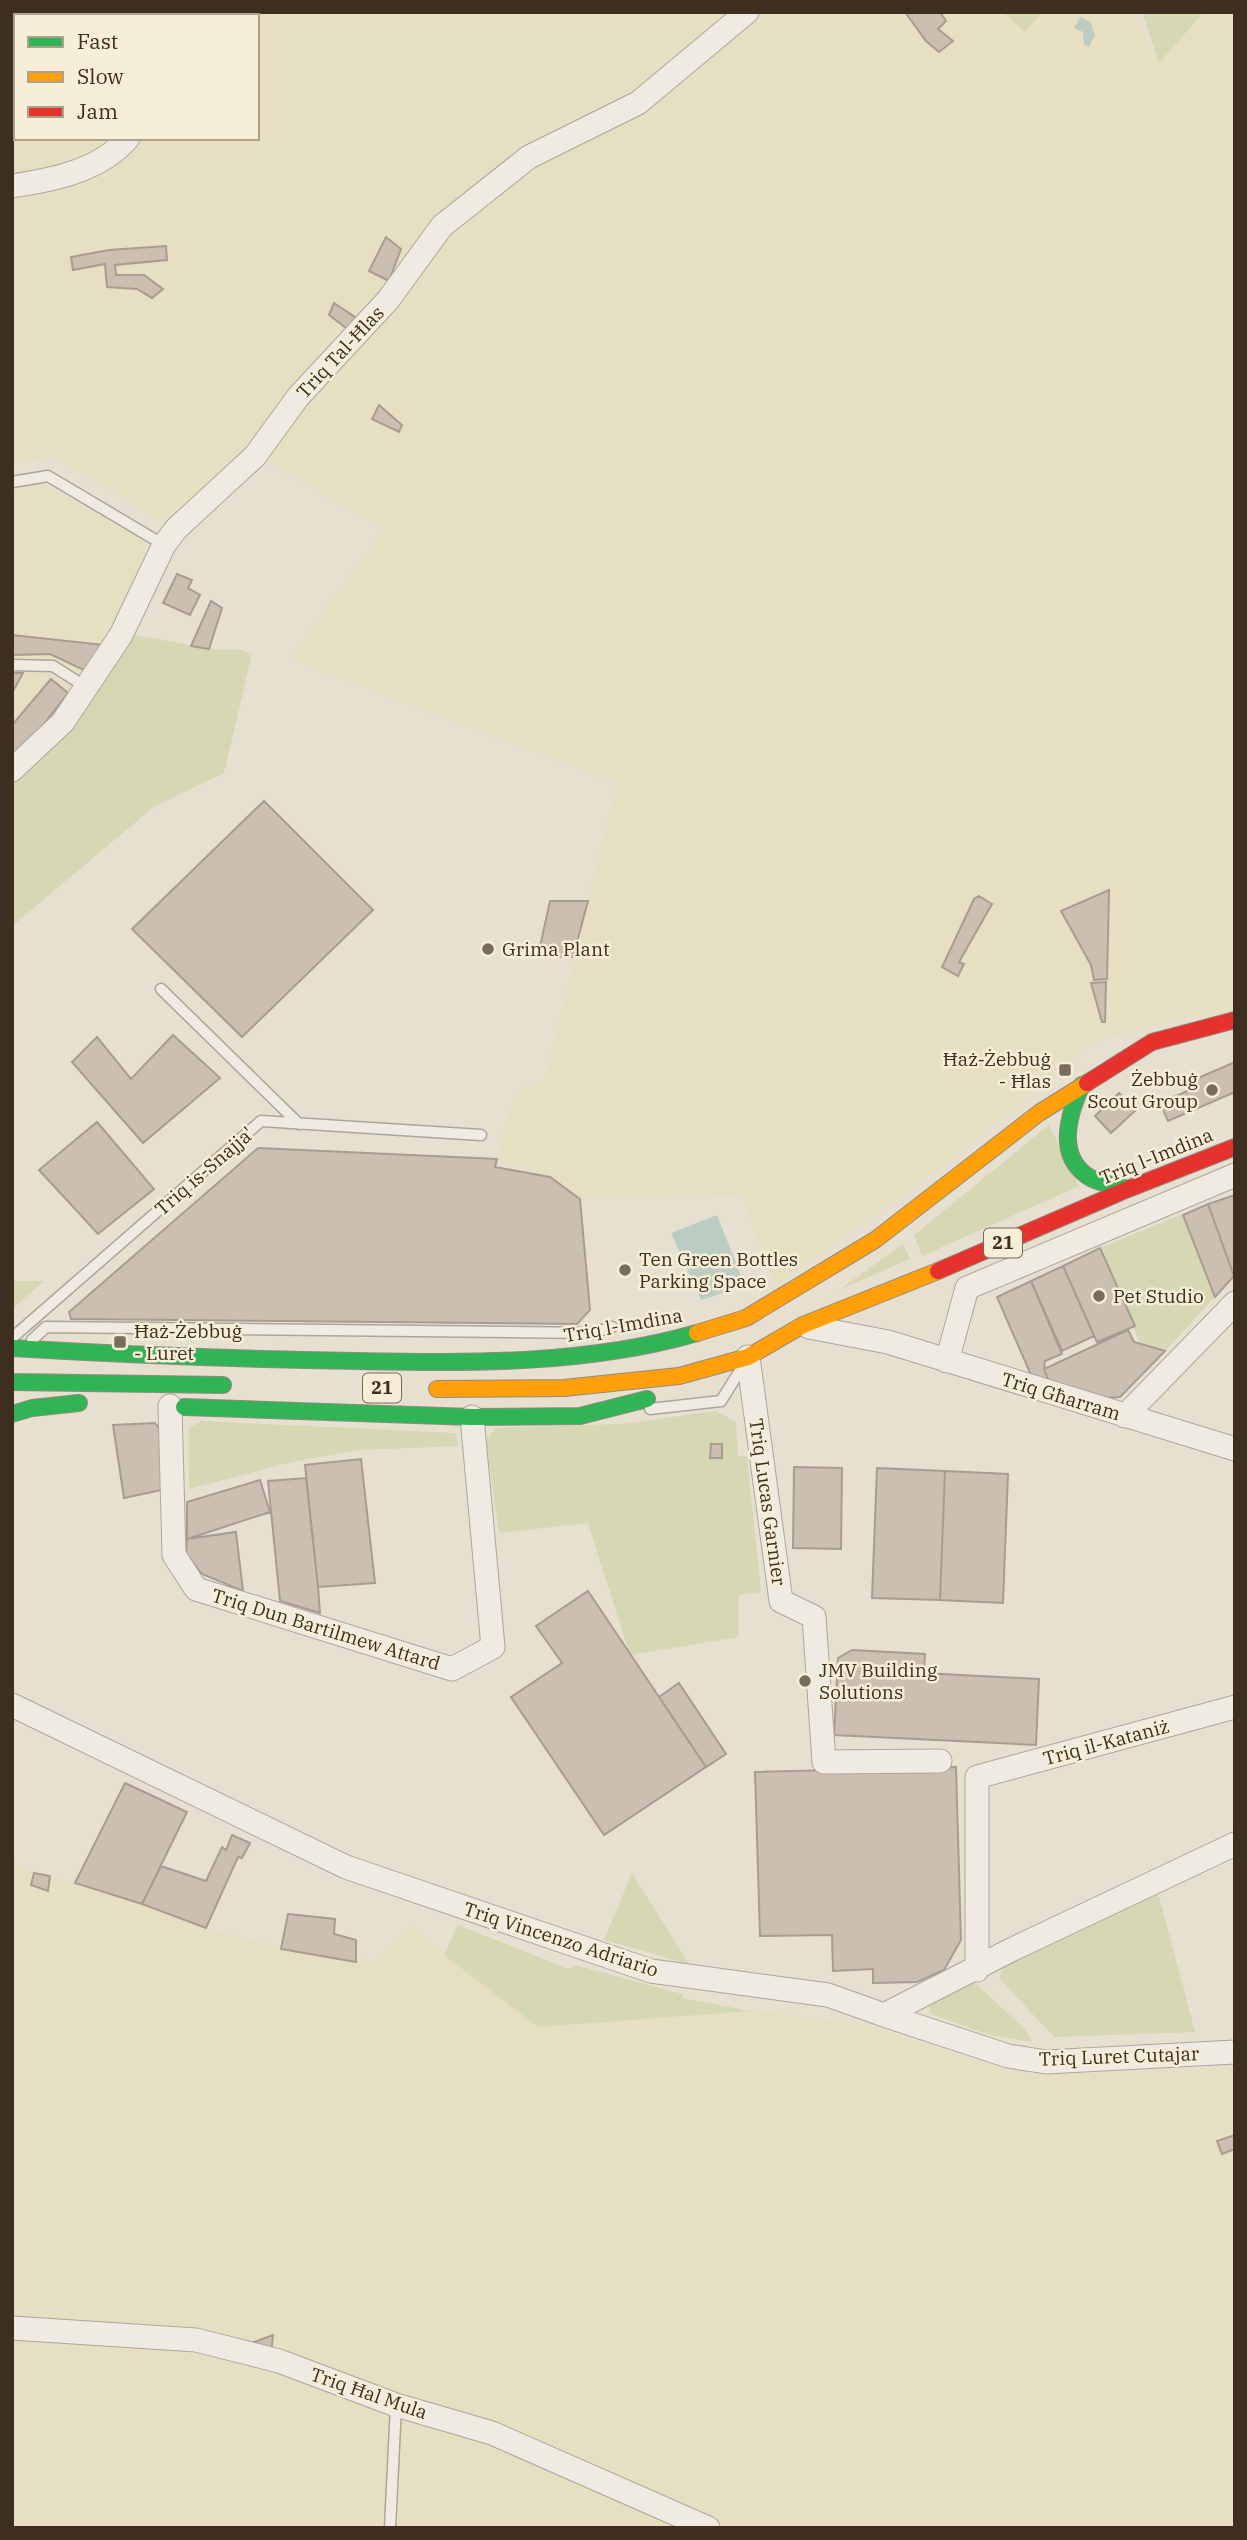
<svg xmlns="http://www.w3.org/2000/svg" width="1247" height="2540" font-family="'IBM Plex Serif',serif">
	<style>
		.farmland { fill: #e6dfc2; fill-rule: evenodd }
		.green { fill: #d6d7b3 }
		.water { fill: #bcccc2 }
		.building { fill: #cbbfb2; stroke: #a89c90; stroke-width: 2 }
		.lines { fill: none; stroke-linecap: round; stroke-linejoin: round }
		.lane-casing { stroke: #ada599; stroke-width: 13 }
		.street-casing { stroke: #ada599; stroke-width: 25 }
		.fast-casing { stroke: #928b80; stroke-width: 18 }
		.slow-casing { stroke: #928b80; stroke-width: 18 }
		.jam-casing { stroke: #928b80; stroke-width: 18 }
		.lane { stroke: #efebe3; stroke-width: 10 }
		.street { stroke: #efebe3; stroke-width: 23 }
		.fast { stroke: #30b455; stroke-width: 16 }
		.slow { stroke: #ff9f0a; stroke-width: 16 }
		.jam { stroke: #e5322d; stroke-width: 16 }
		.poi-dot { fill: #786c5e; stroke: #f7eed8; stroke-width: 2.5 }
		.labels { text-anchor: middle; stroke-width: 5; stroke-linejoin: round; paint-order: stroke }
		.shield { fill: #f7eed8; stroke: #756857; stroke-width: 2 }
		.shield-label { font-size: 18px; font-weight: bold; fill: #3d2e20 }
		.street-label { font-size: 19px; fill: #3d2e20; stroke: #f7eed8 }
		.poi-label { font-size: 19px; fill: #3d2e20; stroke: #f7eed8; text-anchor: start }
	</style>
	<rect width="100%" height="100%" fill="#e7e0d1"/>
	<path class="farmland" d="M 12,12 L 1132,12 L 1159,62 L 1203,12 L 1235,12 L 1235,1013 L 1185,1018 L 1093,1042 L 942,1167 L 775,1286 L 742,1196 L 580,1199 L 550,1177 L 497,1159 L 506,1118 L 518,1090 L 545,1080 L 617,783 L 290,659 L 384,530 L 265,459 L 176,529 L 54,456 L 12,464 ZM 16,16 L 257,16 L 257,138 L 16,138 Z
		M 41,482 L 154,547 L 104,645 L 12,762 L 12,489 Z
		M 12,1862 L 34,1873 L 142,1904 L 213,1930 L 312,1956 L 375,1961 L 411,1925 L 444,1955 L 538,2027 L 753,2010 L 869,2025 L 985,2063 L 1041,2075 L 1235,2067 L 1235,2528 L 12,2528 Z"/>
	<path class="green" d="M 1003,12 L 1042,12 L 1025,32 Z
		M 1142,12 L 1204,12 L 1159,63 Z
		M 131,634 L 209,649 L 242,650 L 252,654 L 224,773 L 155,806 L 12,926 L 12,754 Z
		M 1049,1125 L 1079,1186 L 922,1256 L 914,1235 Z
		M 1183,1214 L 1215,1297 L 1165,1351 L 1140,1343 L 1100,1248 Z
		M 903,1244 L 910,1259 L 839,1290 Z
		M 12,1281 L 44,1281 L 12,1309 Z
		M 716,1411 L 736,1422 L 738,1456 L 747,1457 L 761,1592 L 739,1595 L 738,1637 L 630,1655 L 588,1523 L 499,1533 L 486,1440 L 496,1428 L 621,1424 Z
		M 201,1421 L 456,1433 L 458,1446 L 359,1450 L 292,1462 L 189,1489 L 189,1428 Z
		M 632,1873 L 689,1964 L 604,1940 Z
		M 1158,1892 L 1195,2032 L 1054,2037 L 999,1978 L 1004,1965 Z
		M 458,1925 L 569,1969 L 575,1965 L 682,1994 L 683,1998 L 750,2011 L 538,2027 L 444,1955 Z
		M 974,1982 L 1026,2030 L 1032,2042 L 990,2035 L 930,2014 L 929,2002 Z"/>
	<path class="water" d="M 1081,17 L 1091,23 L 1095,35 L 1089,47 L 1084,44 L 1083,32 L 1074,28 Z
		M 717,1215 L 745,1286 L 701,1300 L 671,1233 Z"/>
	<path class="building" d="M 905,12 L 940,12 L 946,21 L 938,29 L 953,41 L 939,52 L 926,41 Z
		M 386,237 L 401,249 L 389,281 L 369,271 Z
		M 166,246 L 167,260 L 115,265 L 116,275 L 144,275 L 163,289 L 152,298 L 137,289 L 107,287 L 105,264 L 73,270 L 71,257 L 109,250 Z
		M 334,303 L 361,321 L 351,332 L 329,315 Z
		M 379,405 L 402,425 L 399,432 L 372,419 Z
		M 177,574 L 192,580 L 188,588 L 200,595 L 190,615 L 163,603 Z
		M 211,601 L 222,608 L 209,649 L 191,646 Z
		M 12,635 L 104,645 L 86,671 L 50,654 L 12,655 Z
		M 12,673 L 23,673 L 12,693 Z
		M 51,679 L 68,693 L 18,757 L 12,752 L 12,725 Z
		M 264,801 L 373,910 L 242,1037 L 132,929 Z
		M 1109,890 L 1107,979 L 1094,980 L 1091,965 L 1061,911 Z
		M 979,896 L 992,904 L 959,962 L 964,964 L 958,976 L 942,967 L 974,899 Z
		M 550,901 L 588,901 L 573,957 L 538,956 Z
		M 1106,982 L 1105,1022 L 1102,1022 L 1091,983 Z
		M 173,1035 L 220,1078 L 143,1143 L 72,1062 L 97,1037 L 131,1079 Z
		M 1235,1062 L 1235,1092 L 1168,1121 L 1160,1103 L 1194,1088 L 1191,1081 Z
		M 1119,1093 L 1135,1111 L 1111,1133 L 1095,1116 Z
		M 97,1122 L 154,1189 L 98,1234 L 39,1170 Z
		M 258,1148 L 497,1159 L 495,1167 L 550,1177 L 580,1199 L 590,1310 L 577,1324 L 71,1319 L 69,1312 Z
		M 1235,1195 L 1235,1276 L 1234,1276 L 1208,1204 Z
		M 1208,1204 L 1234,1276 L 1215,1297 L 1183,1215 Z
		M 1100,1248 L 1135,1326 L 1097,1342 L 1063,1266 Z
		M 1063,1266 L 1094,1336 L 1062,1351 L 1031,1281 Z
		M 1031,1281 L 1062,1354 L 1045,1361 L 1044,1369 L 1049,1382 L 1031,1375 L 997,1297 Z
		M 1128,1330 L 1134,1342 L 1165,1351 L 1120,1397 L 1106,1398 L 1049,1382 L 1044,1369 Z
		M 155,1423 L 162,1432 L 162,1490 L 124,1498 L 113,1425 Z
		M 711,1444 L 722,1444 L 722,1458 L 710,1458 Z
		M 361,1459 L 375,1583 L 318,1587 L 305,1465 Z
		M 794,1467 L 842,1468 L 841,1549 L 793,1548 Z
		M 877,1468 L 945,1471 L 940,1600 L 872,1598 Z
		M 945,1471 L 1008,1474 L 1003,1603 L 940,1600 Z
		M 306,1478 L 318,1587 L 320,1613 L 280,1601 L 268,1481 Z
		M 260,1480 L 270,1512 L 187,1539 L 187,1502 Z
		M 236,1532 L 243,1591 L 202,1574 L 186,1554 L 187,1539 Z
		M 588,1591 L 706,1767 L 604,1835 L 511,1697 L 562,1663 L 536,1626 Z
		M 852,1650 L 925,1654 L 924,1673 L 1039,1679 L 1036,1745 L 834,1735 L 838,1658 Z
		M 679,1683 L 726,1754 L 706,1767 L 659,1697 Z
		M 956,1767 L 961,1940 L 944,1970 L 917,1982 L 873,1983 L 873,1969 L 833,1971 L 832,1935 L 760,1936 L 755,1772 Z
		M 125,1783 L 187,1812 L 142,1904 L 75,1883 Z
		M 232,1835 L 250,1843 L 242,1858 L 238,1857 L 206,1928 L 142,1904 L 161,1866 L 206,1881 L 222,1847 L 226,1850 Z
		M 34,1873 L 50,1876 L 48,1891 L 31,1885 Z
		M 288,1914 L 335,1919 L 334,1934 L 356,1940 L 356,1962 L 281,1949 Z
		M 1235,2135 L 1235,2149 L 1222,2154 L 1217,2141 Z
		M 273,2335 L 271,2355 L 249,2344 Z"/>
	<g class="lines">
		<defs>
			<path id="lane" d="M 12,482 L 48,476 L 164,545
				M 12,665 L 53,666 L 86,687
				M 161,989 L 299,1124
				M 12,1338 L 261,1121 L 481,1135
				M 32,1340 L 46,1327 L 592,1333 L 612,1327
				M 650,1409 L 721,1401 L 741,1369
				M 390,2528 L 396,2405"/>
			<path id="street" d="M 153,12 L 155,16
				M 12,186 C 52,180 100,171 128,138
				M 12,770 L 63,722 L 121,635 L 164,545 L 176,529 L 255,456 L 298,397 L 388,300 L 442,226 L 529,157 L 638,103 L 747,12
				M 809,1327 L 888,1342 L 1235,1449
				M 748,1357 L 781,1601 L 814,1617 L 824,1762 L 940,1761
				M 947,1361 L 967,1288 L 1235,1175
				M 170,1406 L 174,1555 L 196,1589 L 452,1669 L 493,1647 L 472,1417
				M 1125,1416 L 1235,1303
				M 12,1705 L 346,1867 L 651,1971 L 828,1995 L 884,2015 L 1013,1949 L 1235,1844
				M 977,1970 L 977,1777 L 1235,1707
				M 884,2015 L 1008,2056 L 1046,2062 L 1235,2052
				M 12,2328 L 196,2340 L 279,2361 L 396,2405 L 492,2433 L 708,2528"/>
			<path id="fast" d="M 1082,1085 C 1069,1113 1056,1153 1086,1175 C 1098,1184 1115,1185 1128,1189
				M 12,1348 C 127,1355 241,1359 356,1361 C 470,1363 586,1365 697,1333
				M 12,1382 L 223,1385
				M 184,1407 L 472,1417 L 580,1416 L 647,1399
				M 12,1414 L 32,1408 L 79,1403"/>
			<path id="slow" d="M 697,1333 L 746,1318 L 875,1240 L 1039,1113 L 1087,1083
				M 437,1389 L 564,1388 L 679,1376 L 748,1357 L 803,1325 L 938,1271"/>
			<path id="jam" d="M 1087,1083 L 1152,1042 L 1235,1020
				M 938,1271 L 1128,1189 L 1235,1147"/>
		</defs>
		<use href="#lane" class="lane-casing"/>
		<use href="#street" class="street-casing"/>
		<use href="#fast" class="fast-casing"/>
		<use href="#slow" class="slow-casing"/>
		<use href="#jam" class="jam-casing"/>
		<use href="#lane" class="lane"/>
		<use href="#street" class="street"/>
		<use href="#fast" class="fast"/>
		<use href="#slow" class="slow"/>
		<use href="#jam" class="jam"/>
	</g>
	<g class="poi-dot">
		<circle cx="488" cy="949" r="7"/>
		<rect x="1058" y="1063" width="14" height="14" rx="3.5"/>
		<circle cx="1212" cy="1090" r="7"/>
		<circle cx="625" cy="1270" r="7"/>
		<circle cx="1099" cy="1296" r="7"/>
		<rect x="113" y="1335" width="14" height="14" rx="3.5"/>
		<circle cx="805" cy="1681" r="7"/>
	</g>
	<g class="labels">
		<g class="shield">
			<rect x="984" y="1228.5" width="38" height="29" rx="5"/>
			<rect x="363" y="1373.5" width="38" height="29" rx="5"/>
		</g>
		<g class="shield-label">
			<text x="1003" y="1249">21</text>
			<text x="382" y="1394">21</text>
		</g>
		<g class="street-label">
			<text transform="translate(340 352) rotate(-47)" y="7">Triq Tal-Ħlas</text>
			<text transform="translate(1156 1156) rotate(-22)" y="7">Triq l-Imdina</text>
			<text transform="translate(204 1171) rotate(-41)" y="7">Triq is-Snajja'</text>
			<text transform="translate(623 1325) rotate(-10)" y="7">Triq l-Imdina</text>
			<text transform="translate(1061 1396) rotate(17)" y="7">Triq Għarram</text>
			<text transform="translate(768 1502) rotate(82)" y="7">Triq Lucas Garnier</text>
			<text transform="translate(326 1629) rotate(17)" y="7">Triq Dun Bartilmew Attard</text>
			<text transform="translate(1106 1742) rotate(-15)" y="7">Triq il-Kataniż</text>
			<text transform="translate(561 1939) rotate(18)" y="7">Triq Vincenzo Adriario</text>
			<text transform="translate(1119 2056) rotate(-2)" y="7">Triq Luret Cutajar</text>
			<text transform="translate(369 2393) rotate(19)" y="7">Triq Ħal Mula</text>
		</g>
		<g class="poi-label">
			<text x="502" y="956">Grima Plant</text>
			<text x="1051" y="1066" text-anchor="end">Ħaż-Żebbuġ<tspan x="1051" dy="22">- Ħlas</tspan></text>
			<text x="1198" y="1086" text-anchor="end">Żebbuġ<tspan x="1198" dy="22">Scout Group</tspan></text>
			<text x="639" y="1266">Ten Green Bottles<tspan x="639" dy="22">Parking Space</tspan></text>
			<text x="1113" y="1303">Pet Studio</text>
			<text x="134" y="1338">Ħaż-Żebbuġ<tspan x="134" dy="22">- Luret</tspan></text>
			<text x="819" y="1677">JMV Building<tspan x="819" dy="22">Solutions</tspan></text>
		</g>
	</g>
	<rect width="1247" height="2540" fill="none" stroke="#3d2e20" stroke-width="28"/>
	<rect x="14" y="14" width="245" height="126" fill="#f7eed8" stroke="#ada18e" stroke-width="2"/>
	<rect x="28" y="37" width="35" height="10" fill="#30b455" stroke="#ada18e" stroke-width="2"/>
	<text x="77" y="49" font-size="21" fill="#3d2e20">Fast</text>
	<rect x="28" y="72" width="35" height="10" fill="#ff9f0a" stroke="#ada18e" stroke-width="2"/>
	<text x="77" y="84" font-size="21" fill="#3d2e20">Slow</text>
	<rect x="28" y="107" width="35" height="10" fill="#e5322d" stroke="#ada18e" stroke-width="2"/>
	<text x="77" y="119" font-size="21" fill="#3d2e20">Jam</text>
</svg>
